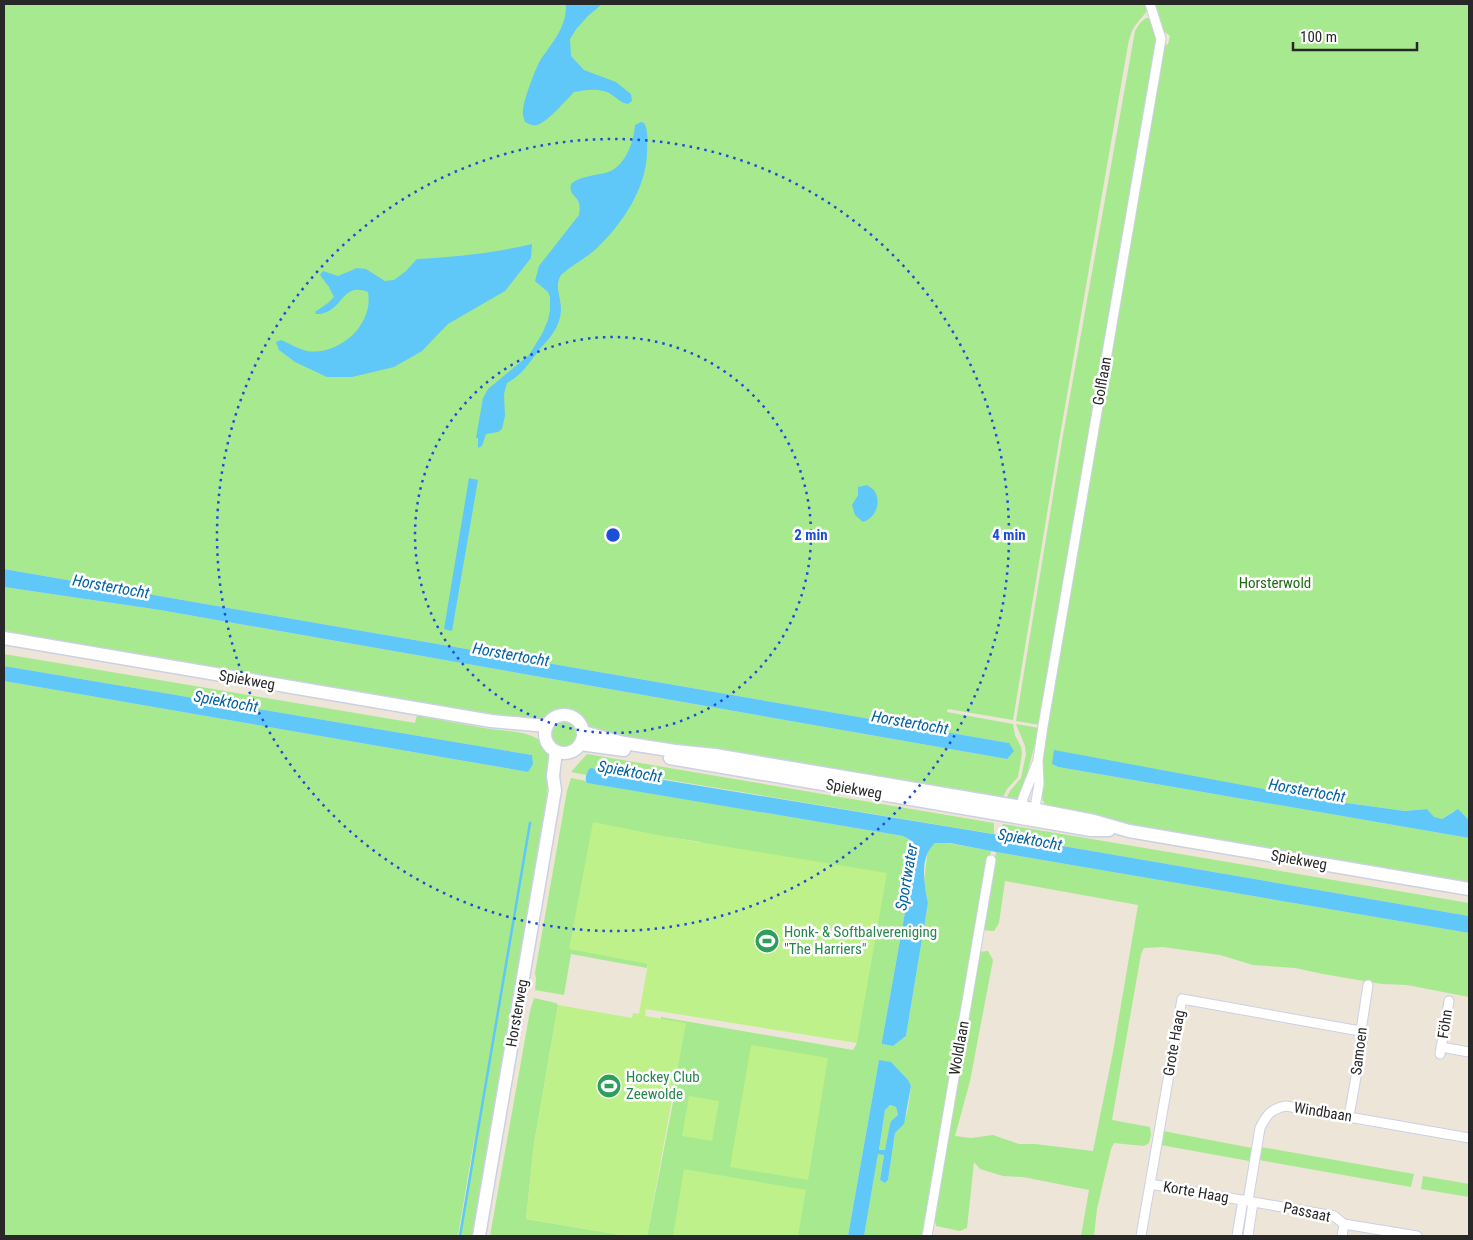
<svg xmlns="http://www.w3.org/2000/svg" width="1473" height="1240" font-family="'Roboto Condensed',sans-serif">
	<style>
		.green { fill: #a7e98e }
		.pitch { fill: #bef189 }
		.water { fill: #60c7f9; fill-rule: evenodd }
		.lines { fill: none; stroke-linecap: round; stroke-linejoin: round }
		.stream { stroke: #60c7f9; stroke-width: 2.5 }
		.street-casing { stroke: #cdd0e3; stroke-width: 11 }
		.secondary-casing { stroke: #cdd0e3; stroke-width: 15 }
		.street { stroke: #fff; stroke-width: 9 }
		.secondary { stroke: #fff; stroke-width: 12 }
		.ring { fill: none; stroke: #1d4ed8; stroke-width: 2.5; stroke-dasharray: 2.5 5 }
		.labels { text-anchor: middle; stroke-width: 5; stroke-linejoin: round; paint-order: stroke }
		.street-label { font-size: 15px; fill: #282828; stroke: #fff }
		.park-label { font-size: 15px; fill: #1f6a13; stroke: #fff }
		.leisure-label { font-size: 15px; fill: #27864d; stroke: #fff; text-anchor: start }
		.water-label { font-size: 16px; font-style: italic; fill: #0161a3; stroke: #fff }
		.centre { fill: #1d4ed8; stroke: #fff; stroke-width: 2.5 }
		.ring-label { font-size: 15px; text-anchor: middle; font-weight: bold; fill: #1d4ed8; stroke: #fff; stroke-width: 5; stroke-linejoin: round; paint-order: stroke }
	</style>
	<rect width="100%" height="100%" fill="#ece5d8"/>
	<path class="green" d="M 4,4 L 1145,4 L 1147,11 C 1136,25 1132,26 1128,45 L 1059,441 L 1013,720 L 948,709 L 947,712 L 1013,724 L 1015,735 L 1021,747 L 1022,754 L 1018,777 L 1007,789 L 1001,801 L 665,747 L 587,729 C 579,715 567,705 550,715 C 545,719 542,720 536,721 L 4,633 L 4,587 L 160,610 L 1007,759 L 1009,743 L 4,569 Z
		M 1154,4 L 1469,4 L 1469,820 L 1460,812 L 1454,811 L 1442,819 L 1434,818 L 1427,809 L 1405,811 L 1332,801 L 1304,790 L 1295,792 L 1280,792 L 1052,764 L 1058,767 L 1469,838 L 1469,885 L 1123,825 L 1050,809 C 1049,808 1045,804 1044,803 C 1037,791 1044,747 1046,732 L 1163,50 L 1165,45 L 1168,44 L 1170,36 L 1163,31 Z
		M 1146,18 L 1150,18 L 1156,37 L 1040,725 L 1016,721 L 1062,441 L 1135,31 L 1140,23 Z
		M 4,654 L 415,723 L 417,715 C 442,720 466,725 490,729 C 503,731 524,731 536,738 C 542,741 547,749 549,756 L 546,807 L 475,1236 L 461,1236 L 475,1135 L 458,1236 L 4,1236 L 4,681 L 528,772 L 532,755 L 4,666 Z
		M551 734a14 14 0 1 1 28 0a14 14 0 1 1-28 0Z
		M 1016,724 L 1039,728 L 1023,790 C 1019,798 1015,802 1005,801 L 1010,791 L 1021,778 L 1026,754 L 1025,746 Z
		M 587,754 L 994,823 L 994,834 L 597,768 L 589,769 L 586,775 L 571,772 Z
		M 571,778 L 586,781 L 588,783 L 903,836 C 911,840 915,842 916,851 L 882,1041 L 882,1044 L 893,1046 L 906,1036 L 928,903 L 924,882 L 927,855 L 929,848 L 935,843 L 943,842 L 991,851 L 925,1236 L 864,1236 L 878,1153 L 884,1154 L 880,1180 L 885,1183 L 888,1180 L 895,1133 C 908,1123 909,1101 911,1086 L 879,1060 L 848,1236 L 647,1236 L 675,1092 L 649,1088 L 661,1017 L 853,1050 L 857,1043 L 701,842 L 668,837 L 647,968 L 571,954 L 564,995 L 535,990 L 536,979 L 535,973 L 567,791 Z
		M 1003,824 L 1469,903 L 1469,916 L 999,835 Z
		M 996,852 L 1469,933 L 1469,997 L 1407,985 L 1382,984 L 1323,974 L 1295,968 L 1253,965 L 1220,955 L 1163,947 L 1144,948 L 1141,954 L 1112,1120 L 1150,1127 L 1151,1135 L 1149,1143 L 1144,1146 L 1114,1143 L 1111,1149 L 1097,1209 L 1094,1236 L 1081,1236 L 1089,1190 L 1023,1177 L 1003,1176 L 980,1169 L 974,1162 L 967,1228 L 960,1231 L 936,1226 L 934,1217 L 951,1108 L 960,1072 L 978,952 L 988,951 L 993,960 L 970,1081 L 955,1136 L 971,1138 L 993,1135 L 1019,1144 L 1035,1144 L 1093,1151 L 1113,1052 L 1138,905 L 1005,881 L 999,923 L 994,931 L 982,930 Z
		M 534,998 L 556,1003 L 558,1005 L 534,1144 L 526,1219 L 627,1236 L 490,1236 L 530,1011 Z
		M 890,1105 L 896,1107 L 898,1115 L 891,1121 L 890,1124 L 885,1151 L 879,1150 L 885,1110 Z
		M 1163,1131 L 1252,1148 L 1249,1161 L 1161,1145 Z
		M 1261,1147 L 1414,1174 L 1411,1187 L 1259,1160 Z
		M 1423,1176 L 1469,1184 L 1469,1197 L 1421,1189 Z"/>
	<path class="pitch" d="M 593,822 L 668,837 L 887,873 L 857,1043 L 646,1009 L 645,1016 L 686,1023 L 647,1236 L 627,1236 L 526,1219 L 534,1144 L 558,1005 L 632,1018 L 633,1013 L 639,1014 L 648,964 L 569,949 Z
		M 751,1045 L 828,1058 L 808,1180 L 730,1167 Z
		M 689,1096 L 719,1101 L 712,1141 L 682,1136 Z
		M 684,1169 L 806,1190 L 798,1236 L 673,1236 Z"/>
	<path class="water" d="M 566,4 L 602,4 L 588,16 L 577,28 L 570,39 L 571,56 L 584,70 L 616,82 L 631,94 L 632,101 L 628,104 C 620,103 614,95 607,92 C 596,88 584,90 574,92 C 565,101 548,122 537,125 C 532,126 529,124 525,122 C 524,118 522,114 523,111 C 523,101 536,67 541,59 C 553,42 567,26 566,4 Z
		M 641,122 L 644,123 C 649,131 647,143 647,153 C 646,188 623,223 598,247 C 587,258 572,265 561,275 C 554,287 561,296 561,309 C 561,315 559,323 556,328 C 552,336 545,343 539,350 C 530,362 521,376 507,383 L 504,394 L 505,416 L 502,429 L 498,432 L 486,434 L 482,446 L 478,448 L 478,438 L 476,438 L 483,398 L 488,389 L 529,355 L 542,334 L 548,320 L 550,310 L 550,297 L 548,292 L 535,281 L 539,266 L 579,215 C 583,193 568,199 571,184 C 581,176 592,176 605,173 C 624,169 634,143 635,125 Z
		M 532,244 L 531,258 L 505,291 L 448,324 L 422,351 L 394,367 L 352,377 L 327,377 L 295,362 L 279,350 L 276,342 L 281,340 C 289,343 298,349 307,351 C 339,356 374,325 368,292 C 343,282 343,308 324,313 C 322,314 319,314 316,314 L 315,312 L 328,303 L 334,297 L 329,287 L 320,275 L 323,271 L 338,276 L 357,268 L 366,269 L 385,281 L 394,280 L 406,271 L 417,259 C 456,257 495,253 532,244 Z
		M 469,478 L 478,480 L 452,631 L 444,629 Z
		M 867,485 C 869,487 872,488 874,490 C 882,502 876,518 863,522 L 855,515 L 852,505 L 858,495 L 858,487 Z
		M 4,569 L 1009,743 L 1014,751 L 1007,759 L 160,610 L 4,587 Z
		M 4,666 L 532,755 L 533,764 L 528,772 L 4,681 Z
		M 1054,750 L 1280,792 L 1295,792 L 1313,789 L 1325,798 L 1332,801 L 1405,811 L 1427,809 L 1434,817 L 1442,819 L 1458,809 L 1469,820 L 1469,838 L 1058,767 L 1052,764 Z
		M 591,768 L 999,835 L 1469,916 L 1469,933 L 996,852 L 950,843 L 935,843 C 919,857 924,884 928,903 L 906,1036 L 893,1046 L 882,1044 L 882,1041 L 916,851 C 915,842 911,840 903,836 L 587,783 C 584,778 587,773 589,769 Z
		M 879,1060 L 891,1062 L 908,1080 L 911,1086 L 904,1124 L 895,1133 L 888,1180 L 885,1183 L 880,1180 L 884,1155 L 878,1154 L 864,1236 L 848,1236 ZM 890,1105 L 896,1107 L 898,1115 L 891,1121 L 890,1124 L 885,1150 L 879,1150 L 885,1110 Z"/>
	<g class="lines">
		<path class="stream" d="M 460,1236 L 530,823"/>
		<defs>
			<path id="street" d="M 1021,812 L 1023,798 L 1037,763
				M 1034,813 L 1039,784 L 1038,760 L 1043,726 L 1161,39 L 1150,4
				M 1441,1047 L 1469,1052
				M 1440,1054 L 1449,1001
				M 1349,1116 L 1363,1038 L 1362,1033 L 1360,1031 L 1362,1024 L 1368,985
				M 1150,1184 L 1334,1216 L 1344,1224 L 1417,1236
				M 1248,1201 L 1260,1128 C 1267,1114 1271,1109 1286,1106 L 1469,1138
				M 927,1236 L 991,860
				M 1141,1236 L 1182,999 L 1360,1031
				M 1237,1236 L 1243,1200
				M 1248,1236 L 1253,1202
				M 1342,1236 L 1344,1224"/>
			<path id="secondary" d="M 4,638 L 491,721 L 547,726
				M545 734a19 19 0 1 1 38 0a19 19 0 1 1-38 0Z
				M 583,732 L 624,743 L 675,751 L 715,755 L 1022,807 L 1094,821 L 1129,831 L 1469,889
				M 580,744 L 624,750
				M 670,758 L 1091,830 L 1109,830
				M 479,1236 L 552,808 L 555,790 L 553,776 L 556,751"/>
		</defs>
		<use href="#street" class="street-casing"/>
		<use href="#secondary" class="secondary-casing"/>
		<use href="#street" class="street"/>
		<use href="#secondary" class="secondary"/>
	</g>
	<g class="ring">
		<circle cx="613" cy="535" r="198"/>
		<circle cx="613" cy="535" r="396"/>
	</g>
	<defs>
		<symbol id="stadium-disc" viewBox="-11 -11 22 22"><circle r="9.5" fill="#2e9e5b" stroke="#fff"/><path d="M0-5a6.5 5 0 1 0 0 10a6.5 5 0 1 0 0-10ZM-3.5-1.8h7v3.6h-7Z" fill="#fff"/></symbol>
	</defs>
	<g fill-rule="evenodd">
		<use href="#stadium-disc" x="753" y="927" width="28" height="28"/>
		<use href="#stadium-disc" x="595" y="1072" width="28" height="28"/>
	</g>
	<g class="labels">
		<g class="street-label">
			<text transform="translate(1102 381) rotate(-80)" y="5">Golflaan</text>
			<text transform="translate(247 680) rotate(10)" y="5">Spiekweg</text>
			<text transform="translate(854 789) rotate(10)" y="5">Spiekweg</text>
			<text transform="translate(1299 860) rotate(10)" y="5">Spiekweg</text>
			<text transform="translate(517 1013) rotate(-80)" y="5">Horsterweg</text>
			<text transform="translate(1445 1024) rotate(-81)" y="5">Föhn</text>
			<text transform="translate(1174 1043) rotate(-80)" y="5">Grote Haag</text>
			<text transform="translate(959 1048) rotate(-80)" y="5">Woldlaan</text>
			<text transform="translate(1359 1051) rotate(-83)" y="5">Samoen</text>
			<text transform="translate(1323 1112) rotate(9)" y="5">Windbaan</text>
			<text transform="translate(1196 1192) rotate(10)" y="5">Korte Haag</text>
			<text transform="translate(1307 1212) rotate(12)" y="5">Passaat</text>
		</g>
		<g class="park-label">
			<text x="1275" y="588">Horsterwold</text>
		</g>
		<g class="leisure-label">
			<text x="784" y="937">Honk- &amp; Softbalvereniging<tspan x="784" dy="17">"The Harriers"</tspan></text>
			<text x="626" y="1082">Hockey Club<tspan x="626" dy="17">Zeewolde</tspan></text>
		</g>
		<g class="water-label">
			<text transform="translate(111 586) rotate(10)" y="6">Horstertocht</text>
			<text transform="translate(511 654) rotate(10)" y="6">Horstertocht</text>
			<text transform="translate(226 701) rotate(10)" y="6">Spiektocht</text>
			<text transform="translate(910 722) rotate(10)" y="6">Horstertocht</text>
			<text transform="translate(630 771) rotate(10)" y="6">Spiektocht</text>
			<text transform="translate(1307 790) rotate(10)" y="6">Horstertocht</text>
			<text transform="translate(1030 839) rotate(10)" y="6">Spiektocht</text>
			<text transform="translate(906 877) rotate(-80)" y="6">Sportwater</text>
		</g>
	</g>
	<circle cx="613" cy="535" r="8" class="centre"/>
	<g class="ring-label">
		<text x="811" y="540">2 min</text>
		<text x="1009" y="540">4 min</text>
	</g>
	<rect width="1473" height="1240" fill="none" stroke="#282828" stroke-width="10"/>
	<path d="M1293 42v8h124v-8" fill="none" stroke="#282828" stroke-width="2.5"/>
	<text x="1300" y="42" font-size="15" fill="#282828" stroke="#ffffff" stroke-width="4" paint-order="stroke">100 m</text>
</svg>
